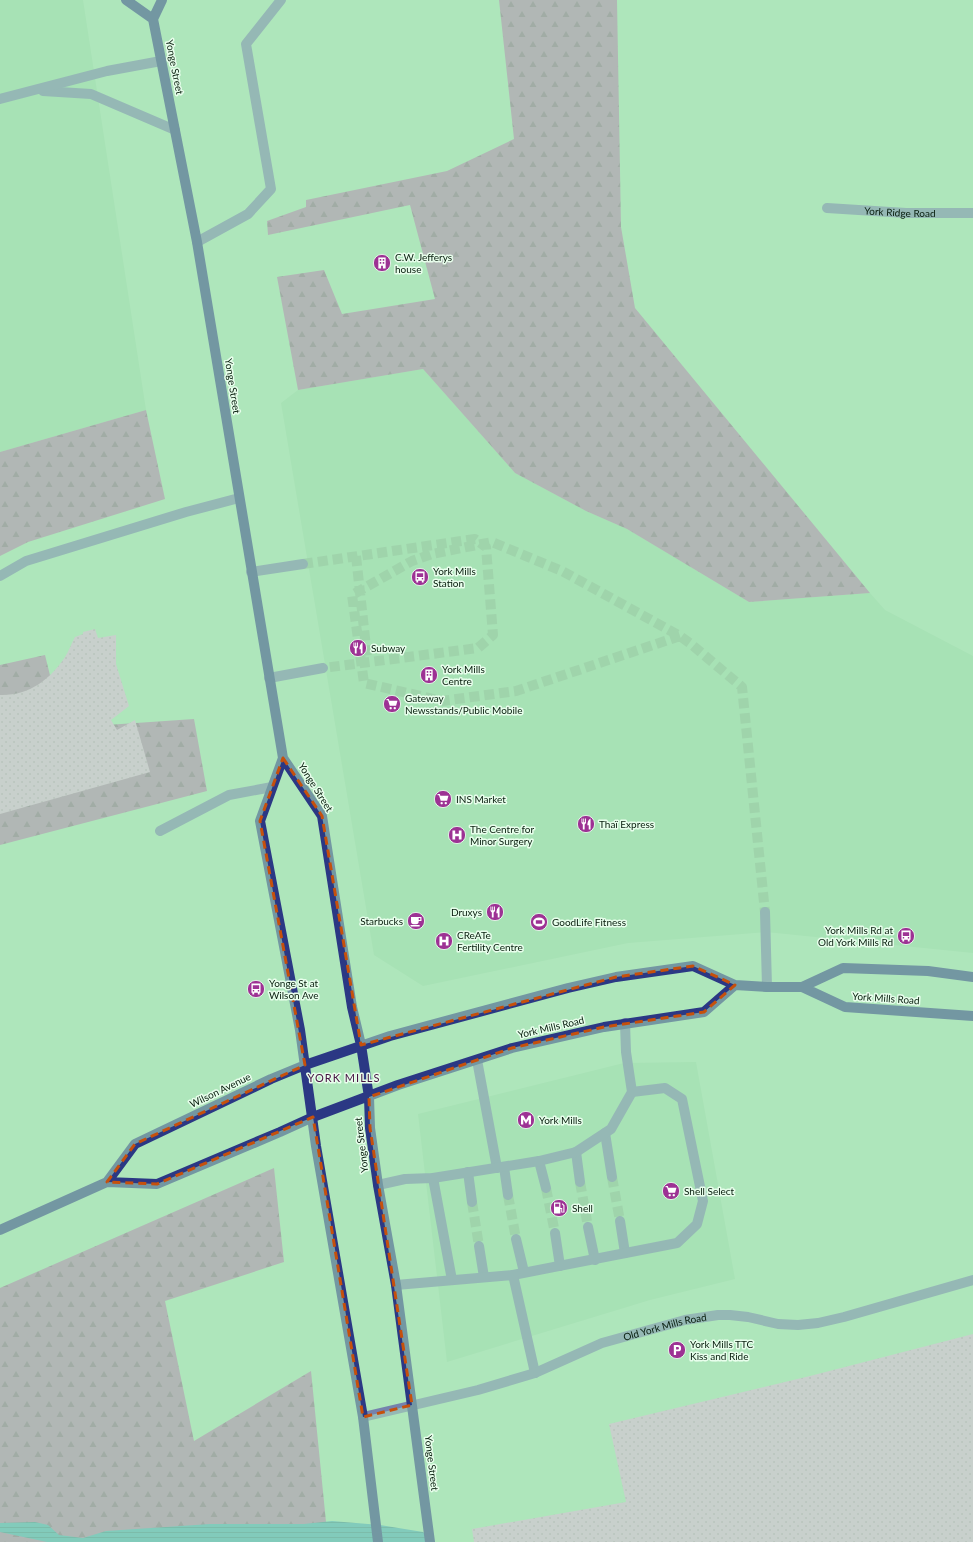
<svg xmlns="http://www.w3.org/2000/svg" width="973" height="1542" font-family="Lato,sans-serif">
	<style>
		.built { fill: #9eddad }
		.forest { fill: url(#forest-firs) }
		.park { fill: url(#park-dots) }
		.water { fill: url(#water-rules) }
		.lines { fill: none; stroke-linecap: round; stroke-linejoin: round }
		.minor-tunnel { stroke: #8dbe98; stroke-width: 10; stroke-dasharray: 10 5; stroke-linecap: butt }
		.minor { stroke: #7582ad; stroke-width: 10 }
		.major { stroke: #2b3884; stroke-width: 10 }
		.marked { fill: none; stroke: #c6500c; stroke-width: 3; stroke-dasharray: 8 5; stroke-linejoin: round }
		.labels { text-anchor: middle; stroke-width: 3; stroke-linejoin: round; paint-order: stroke }
		.street-label { font-size: 10px; fill: #071d0d; stroke: #e8feec }
		.poi-label { font-size: 10px; fill: #071d0d; stroke: #e8feec; text-anchor: start }
		.neighbourhood-label { font-size: 11px; letter-spacing: 1px; fill: #451241; stroke: #e8feec }
	</style>
	<defs>
		<pattern id="forest-firs" width="22" height="20" patternUnits="userSpaceOnUse"><rect width="22" height="20" fill="#b47fad"/><path d="M5 1l3.5 6h-7zM16 11l3.5 6h-7z" fill="#90678b"/></pattern>
		<pattern id="park-dots" width="8" height="8" patternUnits="userSpaceOnUse"><rect width="8" height="8" fill="#e6b7df"/><path d="M2 2h.1M6 6h.1" fill="none" stroke="#c49dbe" stroke-width="1.8" stroke-linecap="round"/></pattern>
		<pattern id="water-rules" width="6" height="5" patternUnits="userSpaceOnUse"><rect width="6" height="5" fill="#4daabb"/><path d="M0 2.5h6" fill="none" stroke="#3e8a96"/></pattern>
	</defs>
	<rect width="100%" height="100%" fill="#aee6bb"/>
	<path class="built" d="M 0,0 L 83,0 L 146,410 L 0,452 Z
		M 423,369 L 515,473 L 586,511 L 627,529 L 749,602 L 870,593 L 885,610 L 973,656 L 973,953 L 766,932 L 628,943 L 423,986 L 374,955 L 281,403 L 298,390 Z
		M 696,1062 L 735,1279 L 650,1300 L 447,1362 L 418,1114 L 624,1063 Z"/>
	<path class="forest" d="M 499,0 L 617,0 L 621,227 L 635,308 L 870,593 L 749,602 L 627,529 L 586,511 L 515,473 L 423,369 L 298,390 L 277,277 L 324,270 L 342,314 L 435,299 L 410,205 L 268,235 L 267,221 L 306,207 L 306,200 L 447,171 L 514,139 Z
		M 146,410 L 165,499 L 28,542 L 0,556 L 0,452 Z
		M 45,655 L 63,728 L 194,719 L 207,791 L 0,845 L 0,665 Z
		M 274,1168 L 284,1262 L 165,1301 L 194,1441 L 311,1371 L 328,1542 L 0,1542 L 0,1288 Z"/>
	<path class="park" d="M 95,629 L 98,638 L 116,635 L 116,664 L 129,706 L 111,720 L 117,730 L 135,720 L 150,772 L 0,814 L 0,695 C 28,696 50,680 65,657 C 69,651 71,644 75,637 L 83,634 L 83,632 Z
		M 973,1334 L 973,1542 L 474,1542 L 472,1529 L 626,1502 L 609,1424 L 810,1376 Z"/>
	<path class="water" d="M 332,1521 L 380,1525 L 423,1532 L 435,1542 L 47,1542 L 0,1532 L 0,1523 L 35,1522 L 48,1525 L 59,1535 L 83,1538 L 106,1531 L 210,1524 L 304,1524 Z"/>
	<g class="lines">
		<path class="minor-tunnel" d="M 356,556 L 367,656
			M 303,564 L 475,539 L 486,547 L 493,635 L 478,648 L 323,668
			M 680,636 L 516,691 L 442,701 L 364,683 L 352,595 L 412,561 L 432,554 L 492,542 L 562,571 L 680,636 L 691,644 L 742,687 L 765,912
			M 612,1177 L 620,1221
			M 580,1182 L 588,1227
			M 546,1188 L 555,1233
			M 508,1195 L 516,1239
			M 472,1202 L 479,1246"/>
		<g class="minor">
			<path d="M 43,91 L 91,94 L 175,130"/>
			<path d="M 0,99 L 107,71 L 161,61"/>
			<path id="s1" d="M 827,208 L 906,213 L 973,213"/>
			<path d="M 197,242 L 248,214 L 271,189 L 246,44 L 281,0"/>
			<path d="M 251,572 L 303,564"/>
			<path d="M 0,576 L 26,561 L 186,512 L 239,498"/>
			<path d="M 269,678 L 323,668"/>
			<path d="M 160,831 L 229,795 L 272,787"/>
			<path d="M 765,912 L 767,987"/>
			<path d="M 477,1060 L 497,1168"/>
			<path d="M 605,1133 L 612,1177"/>
			<path d="M 576,1152 L 580,1182"/>
			<path d="M 539,1161 L 546,1188"/>
			<path d="M 504,1167 L 508,1195"/>
			<path d="M 468,1172 L 472,1202"/>
			<path d="M 433,1178 L 452,1280"/>
			<path d="M 378,1185 L 405,1179 L 433,1178 L 539,1161 L 576,1152 L 611,1129 L 632,1092 L 626,1052 L 625,1023"/>
			<path d="M 620,1221 L 625,1253"/>
			<path d="M 588,1227 L 595,1260"/>
			<path d="M 555,1233 L 560,1266"/>
			<path d="M 516,1239 L 524,1272"/>
			<path d="M 479,1246 L 484,1277"/>
			<path d="M 513,1275 L 677,1243 L 697,1224 L 703,1201 L 682,1099 L 665,1088 L 632,1092"/>
			<path d="M 396,1285 L 513,1275 L 535,1373"/>
			<path id="s2" d="M 363,1417 L 478,1390 L 535,1373 L 602,1343 L 685,1320 L 718,1315 L 730,1315 L 748,1317 L 778,1324 L 798,1325 L 818,1323 L 844,1317 L 973,1280"/>
		</g>
		<path class="major" d="M 126,0 L 153,19
			M 162,0 L 153,19 L 197,242 L 283,758 L 322,816 L 352,1007 L 361,1045 L 369,1097 L 370,1128 L 378,1185 L 396,1285 L 430,1542
			M 283,758 L 260,821 L 300,1030 L 316,1146 L 363,1417 L 378,1542
			M 802,987 L 845,1007 L 973,1016
			M 107,1182 L 135,1144 L 271,1079 L 305,1065 L 390,1036 L 568,988 L 616,977 L 693,966 L 735,985 L 767,987 L 802,987 L 843,968 L 928,971 L 973,977
			M 0,1230 L 107,1182 L 157,1184 L 280,1132 L 313,1117 L 398,1085 L 512,1048 L 604,1027 L 704,1012 L 735,985"/>
	</g>
	<path d="M0 0H973V1542H0ZM 283,758 L 322,816 L 361,1045 L 616,977 L 693,966 L 735,985 L 704,1012 L 604,1027 L 512,1048 L 369,1097 L 370,1128 L 412,1405 L 363,1417 L 313,1117 L 157,1184 L 107,1182 L 135,1144 L 305,1065 L 260,821 Z" fill="#aee6bb" fill-opacity=".55" fill-rule="evenodd"/>
	<path class="marked" d="M 283,758 L 322,816 L 361,1045 L 616,977 L 693,966 L 735,985 L 704,1012 L 604,1027 L 512,1048 L 369,1097 L 370,1128 L 412,1405 L 363,1417 L 313,1117 L 157,1184 L 107,1182 L 135,1144 L 305,1065 L 260,821 Z"/>
	<defs>
		<symbol id="building-disc" viewBox="-11 -11 22 22"><circle r="9.5" fill="#9d3294" stroke="#e8feec"/><path d="M-4-6H4V6H1V3H-1V6H-4ZM-2.5-4.3h1.7v1.8h-1.7ZM.8-4.3h1.7v1.8H.8ZM-2.5-1h1.7V.8h-1.7ZM.8-1h1.7V.8H.8Z" fill="#fff"/></symbol>
		<symbol id="bus-disc" viewBox="-11 -11 22 22"><circle r="9.5" fill="#9d3294" stroke="#e8feec"/><path d="M-5-6H5V4H4V6H2V4H-2V6H-4V4H-5ZM-3.5-4V0h7V-4ZM-3.5 1.2v1.5H-2V1.2ZM2 1.2v1.5H3.5V1.2Z" fill="#fff"/></symbol>
		<symbol id="restaurant-disc" viewBox="-11 -11 22 22"><circle r="9.5" fill="#9d3294" stroke="#e8feec"/><path d="M-5-6h1v4h1v-4h1v4h1v-4h1v5L-1.5 .5V6h-2V.5L-5-1ZM5-6V6H3V1.5H1.5Q1.5-4 5-6Z" fill="#fff"/></symbol>
		<symbol id="supermarket-disc" viewBox="-11 -11 22 22"><circle r="9.5" fill="#9d3294" stroke="#e8feec"/><path d="M-6-5.5h2.5l.6 2H6L4.5 2H-2.5L-4.4-4H-6ZM-1.5 3.2a1.3 1.3 0 1 0 .1 0ZM3 3.2a1.3 1.3 0 1 0 .1 0Z" fill="#fff"/></symbol>
		<symbol id="hospital-disc" viewBox="-11 -11 22 22"><circle r="9.5" fill="#9d3294" stroke="#e8feec"/><path d="M-5-5h3v3.5h4V-5h3V5h-3V1.5h-4V5h-3Z" fill="#fff"/></symbol>
		<symbol id="cafe-disc" viewBox="-11 -11 22 22"><circle r="9.5" fill="#9d3294" stroke="#e8feec"/><path d="M-5.5-4.5H6V0H3Q3 3.5 0 3.5H-2.5Q-5.5 3.5-5.5 0ZM3-3.2v2h1.7v-2ZM-6 4.5H4V6H-6Z" fill="#fff"/></symbol>
		<symbol id="stadium-disc" viewBox="-11 -11 22 22"><circle r="9.5" fill="#9d3294" stroke="#e8feec"/><path d="M0-5a6.5 5 0 1 0 0 10a6.5 5 0 1 0 0-10ZM-3.5-1.8h7v3.6h-7Z" fill="#fff"/></symbol>
		<symbol id="metro-disc" viewBox="-11 -11 22 22"><circle r="9.5" fill="#9d3294" stroke="#e8feec"/><path d="M-5.5 5V-5H-3L0 0L3-5H5.5V5H3V-.5L0 4L-3-.5V5Z" fill="#fff"/></symbol>
		<symbol id="fuel-disc" viewBox="-11 -11 22 22"><circle r="9.5" fill="#9d3294" stroke="#e8feec"/><path d="M-5.5-6h7V0h2V4h1.3V-2.5L3-4.5l.8-.8L6-3V5H2.5V1h-1V6h-7ZM-4.2-4.7v3.2H.2V-4.7Z" fill="#fff"/></symbol>
		<symbol id="parking-disc" viewBox="-11 -11 22 22"><circle r="9.5" fill="#9d3294" stroke="#e8feec"/><path d="M-3.5-5.5H1a3.5 3.5 0 0 1 0 7H-1V5.5H-3.5ZM-1-3.4V-.6H.8a1.4 1.4 0 0 0 0-2.8Z" fill="#fff"/></symbol>
	</defs>
	<g fill-rule="evenodd">
		<use href="#building-disc" x="372" y="253" width="20" height="20"/>
		<use href="#bus-disc" x="410" y="567" width="20" height="20"/>
		<use href="#restaurant-disc" x="348" y="638" width="20" height="20"/>
		<use href="#building-disc" x="419" y="665" width="20" height="20"/>
		<use href="#supermarket-disc" x="382" y="694" width="20" height="20"/>
		<use href="#supermarket-disc" x="433" y="789" width="20" height="20"/>
		<use href="#restaurant-disc" x="576" y="814" width="20" height="20"/>
		<use href="#hospital-disc" x="447" y="825" width="20" height="20"/>
		<use href="#restaurant-disc" x="485" y="902" width="20" height="20"/>
		<use href="#cafe-disc" x="406" y="911" width="20" height="20"/>
		<use href="#stadium-disc" x="529" y="912" width="20" height="20"/>
		<use href="#bus-disc" x="896" y="926" width="20" height="20"/>
		<use href="#hospital-disc" x="434" y="931" width="20" height="20"/>
		<use href="#bus-disc" x="246" y="979" width="20" height="20"/>
		<use href="#metro-disc" x="516" y="1110" width="20" height="20"/>
		<use href="#supermarket-disc" x="661" y="1181" width="20" height="20"/>
		<use href="#fuel-disc" x="549" y="1198" width="20" height="20"/>
		<use href="#parking-disc" x="667" y="1340" width="20" height="20"/>
	</g>
	<g class="labels">
		<g class="street-label">
			<text transform="translate(175 67) rotate(79)" y="4">Yonge Street</text>
			<text dy="4" stroke="none"><textPath href="#s1" startOffset="73">York Ridge Road</textPath></text>
			<text transform="translate(233 386) rotate(81)" y="4">Yonge Street</text>
			<text transform="translate(316 787) rotate(58)" y="4">Yonge Street</text>
			<text transform="translate(886 998) rotate(4)" y="4">York Mills Road</text>
			<text transform="translate(551 1027) rotate(-13)" y="4">York Mills Road</text>
			<text transform="translate(220 1090) rotate(-26)" y="4">Wilson Avenue</text>
			<text transform="translate(361 1145) rotate(-97)" y="4">Yonge Street</text>
			<text dy="4" stroke="none"><textPath href="#s2" startOffset="316">Old York Mills Road</textPath></text>
			<text transform="translate(432 1463) rotate(83)" y="4">Yonge Street</text>
		</g>
		<g class="poi-label">
			<text x="395" y="261">C.W. Jefferys<tspan x="395" dy="12">house</tspan></text>
			<text x="433" y="575">York Mills<tspan x="433" dy="12">Station</tspan></text>
			<text x="371" y="652">Subway</text>
			<text x="442" y="673">York Mills<tspan x="442" dy="12">Centre</tspan></text>
			<text x="405" y="702">Gateway<tspan x="405" dy="12">Newsstands/Public Mobile</tspan></text>
			<text x="456" y="803">INS Market</text>
			<text x="599" y="828">Thaï Express</text>
			<text x="470" y="833">The Centre for<tspan x="470" dy="12">Minor Surgery</tspan></text>
			<text x="482" y="916" text-anchor="end">Druxys</text>
			<text x="403" y="925" text-anchor="end">Starbucks</text>
			<text x="552" y="926">GoodLife Fitness</text>
			<text x="893" y="934" text-anchor="end">York Mills Rd at<tspan x="893" dy="12">Old York Mills Rd</tspan></text>
			<text x="457" y="939">CReATe<tspan x="457" dy="12">Fertility Centre</tspan></text>
			<text x="269" y="987">Yonge St at<tspan x="269" dy="12">Wilson Ave</tspan></text>
			<text x="539" y="1124">York Mills</text>
			<text x="684" y="1195">Shell Select</text>
			<text x="572" y="1212">Shell</text>
			<text x="690" y="1348">York Mills TTC<tspan x="690" dy="12">Kiss and Ride</tspan></text>
		</g>
		<g class="neighbourhood-label">
			<text x="344" y="1082">YORK MILLS</text>
		</g>
	</g>
</svg>
